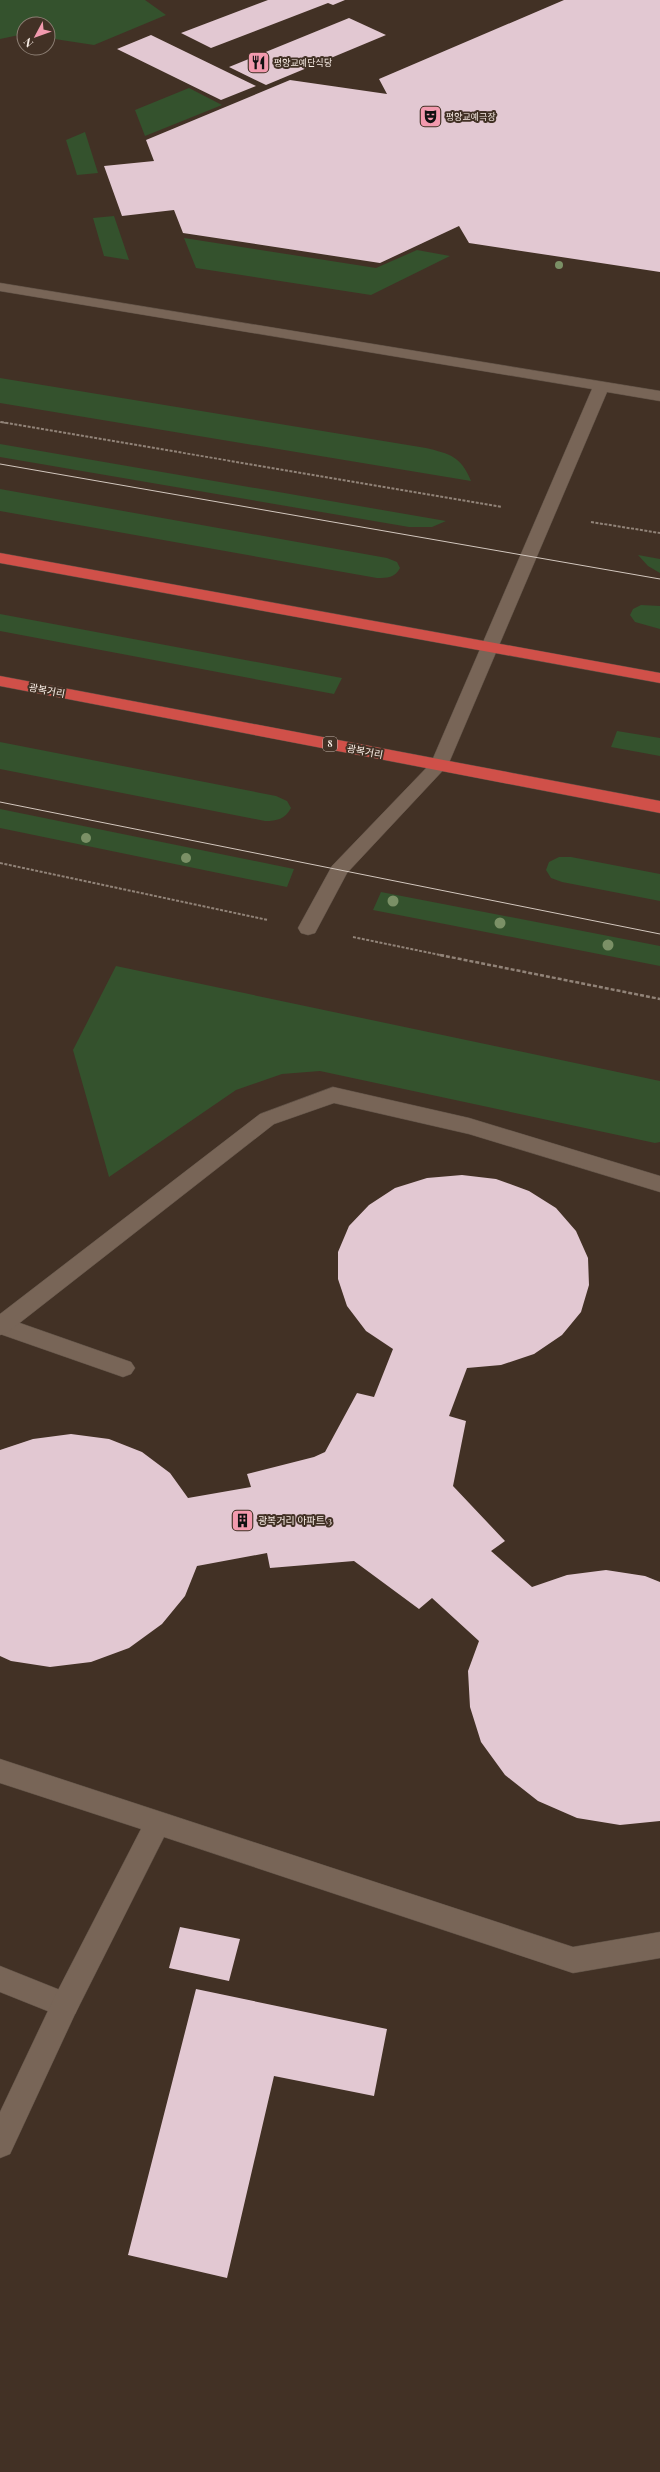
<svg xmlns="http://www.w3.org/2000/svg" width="660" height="2472" font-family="'Playfair Display','Noto Sans KR',serif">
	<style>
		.green { fill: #34522d }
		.building { fill: #e2c8d2 }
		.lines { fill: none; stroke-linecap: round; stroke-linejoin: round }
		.lane-casing { stroke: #5e5045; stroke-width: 1 }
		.street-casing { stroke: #5e5045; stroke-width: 1 }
		.highway-casing { stroke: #5e5045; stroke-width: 1 }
		.path-far2 { stroke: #918378; stroke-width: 1.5; stroke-dasharray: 2.5 1.5; stroke-linecap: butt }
		.path-far1 { stroke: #918378; stroke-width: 2; stroke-dasharray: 3 1.5; stroke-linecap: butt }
		.path { stroke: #918378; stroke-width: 2.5; stroke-dasharray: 4 2; stroke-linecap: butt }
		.lane { fill: #786557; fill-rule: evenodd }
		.street { fill: #786557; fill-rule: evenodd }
		.highway { fill: #d05049; fill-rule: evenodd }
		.tram { stroke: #d3c7be; stroke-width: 1 }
		.tree { fill: #7b9066 }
		.labels { text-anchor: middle; stroke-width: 4; stroke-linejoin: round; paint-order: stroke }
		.far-poi-label { font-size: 9px; fill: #f9eee6; stroke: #423125; text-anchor: start }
		.shield { fill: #423125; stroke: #c2b5ac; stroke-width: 1 }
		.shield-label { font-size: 9px; font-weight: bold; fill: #f9eee6 }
		.street-label { font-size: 10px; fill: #f9eee6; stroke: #423125 }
		.poi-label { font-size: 10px; fill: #f9eee6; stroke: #423125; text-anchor: start }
	</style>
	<rect width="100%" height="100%" fill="#423125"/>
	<path class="green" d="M 0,0 L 145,0 L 166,15 L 94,45 L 48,38 L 48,24 L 24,24 L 24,34 L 0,39 Z
		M 189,88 L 222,105 L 145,136 L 135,110 Z
		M 85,132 L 98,173 L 77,175 L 66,140 Z
		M 114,216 L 129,260 L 104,256 L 93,218 Z
		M 184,238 L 376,268 L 417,250 L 450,256 L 371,295 L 196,268 Z
		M 0,378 L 426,448 C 450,454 461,456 471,481 L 0,403 Z
		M 0,444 L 446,521 L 432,527 L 409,527 L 0,457 Z
		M 0,489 L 387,558 L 397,562 L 400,568 C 395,578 387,578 377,578 L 0,511 Z
		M 638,555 L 660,559 L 660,573 L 648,566 Z
		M 641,605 L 660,606 L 660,629 L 635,622 L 630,615 L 633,609 Z
		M 0,614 L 342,678 L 334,694 L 0,631 Z
		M 617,731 L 660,738 L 660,756 L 611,747 Z
		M 0,742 L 276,796 L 287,801 L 291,808 C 285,819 277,821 265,821 L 0,769 Z
		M 0,809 L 294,869 L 287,887 L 0,828 Z
		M 559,857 L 571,857 L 660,874 L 660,901 L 562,882 L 551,878 L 546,870 L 549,862 Z
		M 381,892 L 660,946 L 660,966 L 373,910 Z
		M 116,966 L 660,1081 L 660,1142 L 655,1143 L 320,1071 L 282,1074 L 236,1090 L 109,1177 L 73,1050 Z"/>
	<path class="building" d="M 268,0 L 345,0 L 333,5 L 328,3 L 211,48 L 181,33 Z
		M 564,0 L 660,0 L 660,272 L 469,243 L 459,226 L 380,263 L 183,233 L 174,210 L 122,216 L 104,166 L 154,161 L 146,140 L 290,80 L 387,94 L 379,79 Z
		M 349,18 L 386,35 L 266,85 L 229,67 Z
		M 151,35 L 256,86 L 221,100 L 117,49 Z
		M 462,1175 L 496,1179 L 529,1191 L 556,1208 L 576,1231 L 588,1258 L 589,1285 L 581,1312 L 562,1335 L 534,1354 L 501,1365 L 467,1368 L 449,1416 L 466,1421 L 453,1486 L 505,1541 L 491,1551 L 532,1587 L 567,1575 L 606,1570 L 645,1576 L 660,1582 L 660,1821 L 620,1825 L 577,1818 L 538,1801 L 505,1775 L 481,1742 L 470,1707 L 468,1671 L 479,1641 L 432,1598 L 419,1609 L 354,1561 L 270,1568 L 267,1553 L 197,1566 L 185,1596 L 162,1624 L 129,1648 L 91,1662 L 50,1667 L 11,1661 L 0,1656 L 0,1450 L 33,1439 L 71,1434 L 109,1439 L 142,1452 L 170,1473 L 188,1498 L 251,1487 L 247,1474 L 314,1457 L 325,1452 L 357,1393 L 374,1397 L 393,1349 L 366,1331 L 347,1306 L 338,1279 L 338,1252 L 349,1226 L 369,1205 L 395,1188 L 427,1178 Z
		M 180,1927 L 240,1939 L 229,1981 L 169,1968 Z
		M 196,1989 L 387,2029 L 374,2096 L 274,2076 L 227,2278 L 128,2255 Z"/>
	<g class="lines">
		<defs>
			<path id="lane" d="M 0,1316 L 131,1362 L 135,1368 L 131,1374 L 123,1377 L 0,1334 Z
				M 0,1966 L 75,1996 L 79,2005 L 75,2014 L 65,2018 L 0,1992 Z"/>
			<path id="street" d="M 0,283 L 660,391 L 660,401 L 607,392 L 448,765 L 347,873 L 315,933 L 308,935 L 301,933 L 298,928 L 332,866 L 431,763 L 592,389 L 0,291 Z
				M 333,1087 L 469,1118 L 660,1176 L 660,1192 L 469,1134 L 334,1103 L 274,1124 L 8,1332 L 0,1335 L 0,1314 L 260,1114 Z
				M 0,1759 L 573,1947 L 660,1932 L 660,1958 L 573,1973 L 164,1837 L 75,2014 L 10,2154 L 0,2158 L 0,2112 L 55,1996 L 141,1829 L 0,1783 Z"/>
			<path id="highway" d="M 0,553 L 660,673 L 660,683 L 0,563 Z
				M 0,676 L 660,801 L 660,813 L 0,686 Z"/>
		</defs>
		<use href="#lane" class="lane-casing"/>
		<use href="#street" class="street-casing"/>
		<use href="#highway" class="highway-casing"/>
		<path class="path-far2" d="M 0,422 L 6,423"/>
		<path class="path-far1" d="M 1,422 L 502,507
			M 591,522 L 660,533
			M 0,863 L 268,920
			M 353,937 L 445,956"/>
		<path class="path" d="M 440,955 L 660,999"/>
		<use href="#lane" class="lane"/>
		<use href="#street" class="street"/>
		<use href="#highway" class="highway"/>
		<path class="tram" d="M 0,464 L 660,579
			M 0,802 L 660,934"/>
	</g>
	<g class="tree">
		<circle cx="559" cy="265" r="4"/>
		<circle cx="86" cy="838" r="5"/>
		<circle cx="186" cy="858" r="5"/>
		<circle cx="393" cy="901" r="5.5"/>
		<circle cx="500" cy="923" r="5.5"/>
		<circle cx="608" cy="945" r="5.5"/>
	</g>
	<defs>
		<symbol id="restaurant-square" viewBox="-11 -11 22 22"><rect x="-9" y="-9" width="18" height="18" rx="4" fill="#f29aae" stroke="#423125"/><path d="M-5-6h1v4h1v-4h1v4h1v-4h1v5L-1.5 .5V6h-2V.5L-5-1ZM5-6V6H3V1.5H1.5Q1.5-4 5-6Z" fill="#111"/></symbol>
		<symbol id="theatre-square" viewBox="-11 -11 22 22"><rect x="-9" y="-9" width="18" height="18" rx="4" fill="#f29aae" stroke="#423125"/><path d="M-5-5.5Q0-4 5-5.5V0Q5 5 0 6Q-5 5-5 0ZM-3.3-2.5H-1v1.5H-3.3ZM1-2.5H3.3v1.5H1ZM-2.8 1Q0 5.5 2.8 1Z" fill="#111"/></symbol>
		<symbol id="building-square" viewBox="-11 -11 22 22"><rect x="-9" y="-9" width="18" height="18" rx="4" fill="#f29aae" stroke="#423125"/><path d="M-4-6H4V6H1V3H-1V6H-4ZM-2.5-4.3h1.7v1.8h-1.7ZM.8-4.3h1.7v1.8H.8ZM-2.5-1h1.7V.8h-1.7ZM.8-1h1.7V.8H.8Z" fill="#111"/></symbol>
	</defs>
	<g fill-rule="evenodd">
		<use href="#restaurant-square" x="246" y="50" width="25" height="25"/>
		<use href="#theatre-square" x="418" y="104" width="25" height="25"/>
		<use href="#building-square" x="230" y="1508" width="25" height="25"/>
	</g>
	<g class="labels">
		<g class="far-poi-label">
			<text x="274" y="66">평양교예단식당</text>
			<text x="446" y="120">평양교예극장</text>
		</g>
		<rect class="shield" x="323" y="737" width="14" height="14" rx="3"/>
		<g class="shield-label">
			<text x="330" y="747">8</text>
		</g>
		<g class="street-label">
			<text transform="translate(47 690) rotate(11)" y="4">광복거리</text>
			<text transform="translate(365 751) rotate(11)" y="4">광복거리</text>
		</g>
		<g class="poi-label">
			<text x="258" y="1524">광복거리 아파트 3</text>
		</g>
	</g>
	<g transform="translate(36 36) rotate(229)"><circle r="19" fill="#423125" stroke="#8b7d72"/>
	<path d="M0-3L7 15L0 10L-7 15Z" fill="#f29aae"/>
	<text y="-6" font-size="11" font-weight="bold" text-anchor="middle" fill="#f9eee6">N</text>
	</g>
</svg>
